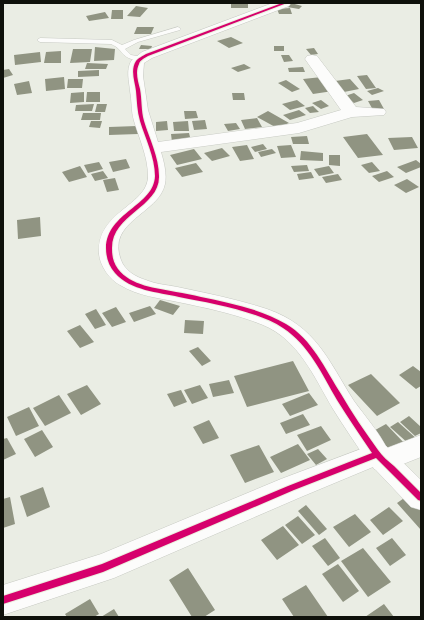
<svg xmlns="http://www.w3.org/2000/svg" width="424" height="620" font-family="'Titillium Web',sans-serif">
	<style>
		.building { fill: #909482 }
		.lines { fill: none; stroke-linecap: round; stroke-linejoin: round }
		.service-casing { stroke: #c7cac3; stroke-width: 1 }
		.minor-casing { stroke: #c7cac3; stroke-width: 1 }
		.tertiary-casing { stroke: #c7cac3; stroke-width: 1 }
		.service { fill: #fcfcfb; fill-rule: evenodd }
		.minor { fill: #fcfcfb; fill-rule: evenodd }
		.tertiary { fill: #fcfcfb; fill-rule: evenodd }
		.cycleway-casing { stroke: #ebf1e0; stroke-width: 2 }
		.cycleway { fill: #d6006c; fill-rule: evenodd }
	</style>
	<rect width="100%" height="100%" fill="#eaede4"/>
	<path class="building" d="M 231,3 L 248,3 L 248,8 L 231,8 Z
		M 291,3 L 302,6 L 299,9 L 287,7 Z
		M 136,6 L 148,8 L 140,17 L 127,16 Z
		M 290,8 L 292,14 L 279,14 L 277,9 Z
		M 112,10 L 123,10 L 123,19 L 111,19 Z
		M 105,12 L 109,18 L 89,21 L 86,16 Z
		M 137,27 L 154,27 L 151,34 L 134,34 Z
		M 231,37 L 243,43 L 229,48 L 217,41 Z
		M 141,45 L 152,46 L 151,49 L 139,49 Z
		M 274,46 L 284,46 L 284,51 L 274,51 Z
		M 95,47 L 115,49 L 114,60 L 94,61 Z
		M 314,48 L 318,54 L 311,55 L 306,49 Z
		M 73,49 L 92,49 L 90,62 L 70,63 Z
		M 61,51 L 61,63 L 44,63 L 46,52 Z
		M 40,52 L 41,62 L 15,65 L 14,55 Z
		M 281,55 L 289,55 L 293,61 L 284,62 Z
		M 87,63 L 108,64 L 106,69 L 85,69 Z
		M 244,64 L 251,68 L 238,72 L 231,68 Z
		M 303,67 L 305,72 L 289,72 L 288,68 Z
		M 9,69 L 13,75 L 3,78 L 3,70 Z
		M 99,70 L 99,76 L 78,77 L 78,71 Z
		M 367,75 L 376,88 L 366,89 L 357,76 Z
		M 64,77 L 65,89 L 46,91 L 45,79 Z
		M 322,77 L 333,91 L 313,94 L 303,79 Z
		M 68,79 L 83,79 L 82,88 L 67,88 Z
		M 350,79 L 359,89 L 344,92 L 335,81 Z
		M 286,80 L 300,89 L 292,92 L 278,83 Z
		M 29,81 L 32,93 L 17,95 L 14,84 Z
		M 378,88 L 384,91 L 372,95 L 367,91 Z
		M 84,92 L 84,102 L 70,103 L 71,93 Z
		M 87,92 L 100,92 L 100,102 L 86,102 Z
		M 232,93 L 244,93 L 245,100 L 233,100 Z
		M 354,93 L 363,100 L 354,103 L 345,96 Z
		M 297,100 L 305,106 L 290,110 L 282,104 Z
		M 321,100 L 329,106 L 321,109 L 312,103 Z
		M 379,100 L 384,109 L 373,110 L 368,101 Z
		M 94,104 L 92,111 L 75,111 L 76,105 Z
		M 97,104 L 107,104 L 105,112 L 95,112 Z
		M 313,106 L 319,112 L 310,113 L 305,108 Z
		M 299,110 L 306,115 L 290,120 L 283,115 Z
		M 184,111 L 196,111 L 198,118 L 185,119 Z
		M 268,111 L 289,123 L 277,128 L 257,117 Z
		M 83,113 L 101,113 L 100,120 L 81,120 Z
		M 257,118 L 262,127 L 245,129 L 241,120 Z
		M 205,120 L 207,129 L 194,130 L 192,121 Z
		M 91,121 L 102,121 L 100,128 L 89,127 Z
		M 167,121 L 168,130 L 156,131 L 156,122 Z
		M 188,121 L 189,131 L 174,131 L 173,122 Z
		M 236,123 L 240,129 L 228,131 L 224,124 Z
		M 137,126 L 138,134 L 109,135 L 109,127 Z
		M 189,133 L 191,141 L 172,142 L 171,134 Z
		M 367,134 L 383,155 L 358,158 L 343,137 Z
		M 307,136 L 309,144 L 293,144 L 291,137 Z
		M 412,137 L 418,148 L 394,150 L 388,138 Z
		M 263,144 L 267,149 L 255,152 L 251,147 Z
		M 247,145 L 254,159 L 240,161 L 232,147 Z
		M 291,145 L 296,157 L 281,158 L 277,146 Z
		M 222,148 L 230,156 L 212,161 L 204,153 Z
		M 194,149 L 202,159 L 177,165 L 170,155 Z
		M 272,149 L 276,153 L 261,157 L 258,152 Z
		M 301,151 L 323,153 L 323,161 L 300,160 Z
		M 329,155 L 340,155 L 340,166 L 329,165 Z
		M 126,159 L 130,168 L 113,172 L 109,162 Z
		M 416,160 L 421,164 L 421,167 L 406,173 L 397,167 Z
		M 99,162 L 103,169 L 88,173 L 84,165 Z
		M 372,162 L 380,171 L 369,173 L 361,165 Z
		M 196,163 L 203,172 L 182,177 L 175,168 Z
		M 307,165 L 309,171 L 294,172 L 291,166 Z
		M 80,166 L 87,177 L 69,182 L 62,172 Z
		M 329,166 L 334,173 L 319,176 L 314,169 Z
		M 103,171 L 108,178 L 95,181 L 91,174 Z
		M 387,171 L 394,177 L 379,182 L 372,176 Z
		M 311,172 L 314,178 L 299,180 L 297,174 Z
		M 338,174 L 342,180 L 326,183 L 322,177 Z
		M 115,178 L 119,190 L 107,192 L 103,180 Z
		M 407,179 L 419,187 L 406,193 L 394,185 Z
		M 40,217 L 41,236 L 18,239 L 17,220 Z
		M 160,300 L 180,306 L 173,315 L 154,308 Z
		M 150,306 L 156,314 L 134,322 L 129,313 Z
		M 116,307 L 126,322 L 112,327 L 102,313 Z
		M 96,309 L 106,325 L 95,329 L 85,314 Z
		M 185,320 L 204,321 L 203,334 L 184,333 Z
		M 80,325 L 94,342 L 80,348 L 67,331 Z
		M 198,347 L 211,361 L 202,366 L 189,351 Z
		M 293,361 L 309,391 L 247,407 L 234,376 Z
		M 413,366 L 421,372 L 421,386 L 416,389 L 399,375 Z
		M 371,374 L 400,403 L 377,416 L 348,385 Z
		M 229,380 L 234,393 L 213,397 L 209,384 Z
		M 87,385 L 101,404 L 81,415 L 67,394 Z
		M 200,385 L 208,398 L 192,404 L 184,390 Z
		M 181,390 L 187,402 L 174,407 L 167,394 Z
		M 309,393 L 318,405 L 290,416 L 282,404 Z
		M 59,395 L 71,413 L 45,426 L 33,408 Z
		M 29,407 L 39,426 L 16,436 L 7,417 Z
		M 303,414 L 310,425 L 286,434 L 280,423 Z
		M 409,416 L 421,427 L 421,433 L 415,436 L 400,422 Z
		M 209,420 L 219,438 L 203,444 L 193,427 Z
		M 398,422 L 418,440 L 410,445 L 390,427 Z
		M 386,424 L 406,445 L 387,456 L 368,434 Z
		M 321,426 L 331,440 L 307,451 L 297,435 Z
		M 42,430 L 53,447 L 35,457 L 24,439 Z
		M 7,438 L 16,454 L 3,460 L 3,439 Z
		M 298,444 L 310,460 L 281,473 L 270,457 Z
		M 259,445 L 274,472 L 245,483 L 230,455 Z
		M 318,449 L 327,459 L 316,465 L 307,454 Z
		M 43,487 L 50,507 L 27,517 L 20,496 Z
		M 410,494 L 421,506 L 421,530 L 397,503 Z
		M 10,497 L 15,524 L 3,528 L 3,499 Z
		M 306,505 L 327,529 L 319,535 L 298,511 Z
		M 389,507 L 403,521 L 383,535 L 370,520 Z
		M 355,514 L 371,532 L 349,547 L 333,527 Z
		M 298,516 L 315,535 L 302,544 L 285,525 Z
		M 283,526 L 299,545 L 277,560 L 261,540 Z
		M 325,538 L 340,558 L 328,566 L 312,546 Z
		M 392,538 L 406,555 L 390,566 L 376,548 Z
		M 363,548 L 391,582 L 368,597 L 341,561 Z
		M 338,564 L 359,591 L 343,602 L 322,574 Z
		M 188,568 L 215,610 L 204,617 L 192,617 L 169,580 Z
		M 306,585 L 328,617 L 294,617 L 282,599 Z
		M 90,599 L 99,614 L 94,617 L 67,617 L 65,614 Z
		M 384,604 L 394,617 L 365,617 Z
		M 114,609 L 119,617 L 101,617 Z"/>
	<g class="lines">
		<defs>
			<path id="service" d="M 178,27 L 181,29 L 180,30 L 138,42 L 125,49 L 131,55 L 143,57 L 144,59 L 140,61 C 119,58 125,50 111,44 L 40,42 L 37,40 L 40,38 L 112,40 L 122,45 L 134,40 Z"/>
			<path id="minor" d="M 273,3 L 291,3 L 289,6 L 152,58 L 144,63 L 143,76 L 148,110 L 158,142 L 297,123 L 341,110 L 305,59 L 307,56 L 312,55 L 317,56 L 356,107 L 384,109 L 386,112 L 384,115 L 352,117 L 299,133 L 161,152 C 164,162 167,174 165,184 C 159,214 106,221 121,260 C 125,271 136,277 146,280 C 158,285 170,285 182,288 C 211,294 239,300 267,309 C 316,326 328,360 354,401 C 365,416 378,431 387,448 L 421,435 L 421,457 L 383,472 L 374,469 L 371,463 L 368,462 C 356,444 344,427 333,409 C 314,377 299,340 263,325 C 236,314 207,308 178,302 C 159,298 138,296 120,285 C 110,280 100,266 99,254 C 96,211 148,206 148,176 C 148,157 139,138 134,121 C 131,111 132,101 130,91 C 129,80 126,71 131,61 L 142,52 Z"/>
			<path id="tertiary" d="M 377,443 L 386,446 L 421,480 L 421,510 L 411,507 L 373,467 L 301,497 L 114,578 L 3,615 L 3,585 L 101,554 L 281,479 Z"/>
		</defs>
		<use href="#service" class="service-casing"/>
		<use href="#minor" class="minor-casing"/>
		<use href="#tertiary" class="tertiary-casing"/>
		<use href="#service" class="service"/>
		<use href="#minor" class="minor"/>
		<use href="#tertiary" class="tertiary"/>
		<defs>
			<path id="cycleway" d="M 282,3 L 287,3 L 148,56 C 145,58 140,60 139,64 C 135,72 138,81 140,89 C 142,100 141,110 144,121 C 149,138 159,157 159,176 C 160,207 112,214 112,248 C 112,256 113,262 118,269 C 131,286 156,288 176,292 C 184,293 193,295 201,297 C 229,303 261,309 286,324 C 312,339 325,369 341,394 C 352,413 365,432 378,450 C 382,456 388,461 394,466 C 403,475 412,484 421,493 L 421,501 L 418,500 L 376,458 L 294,490 L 103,572 L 3,604 L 3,596 L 102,564 L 288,486 L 372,453 C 360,435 348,418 337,400 C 322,374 309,345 283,328 C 257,311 210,303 179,297 C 158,292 131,291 115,273 C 109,266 106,258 106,248 C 107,212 154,206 155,176 C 155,157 145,138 140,121 C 137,111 137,101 136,91 C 135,82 130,70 136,61 C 138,58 143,56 146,54 Z"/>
		</defs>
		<use href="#cycleway" class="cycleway-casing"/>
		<use href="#cycleway" class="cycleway"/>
	</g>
	<rect width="424" height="620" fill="none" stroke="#0f110b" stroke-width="8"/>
</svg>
